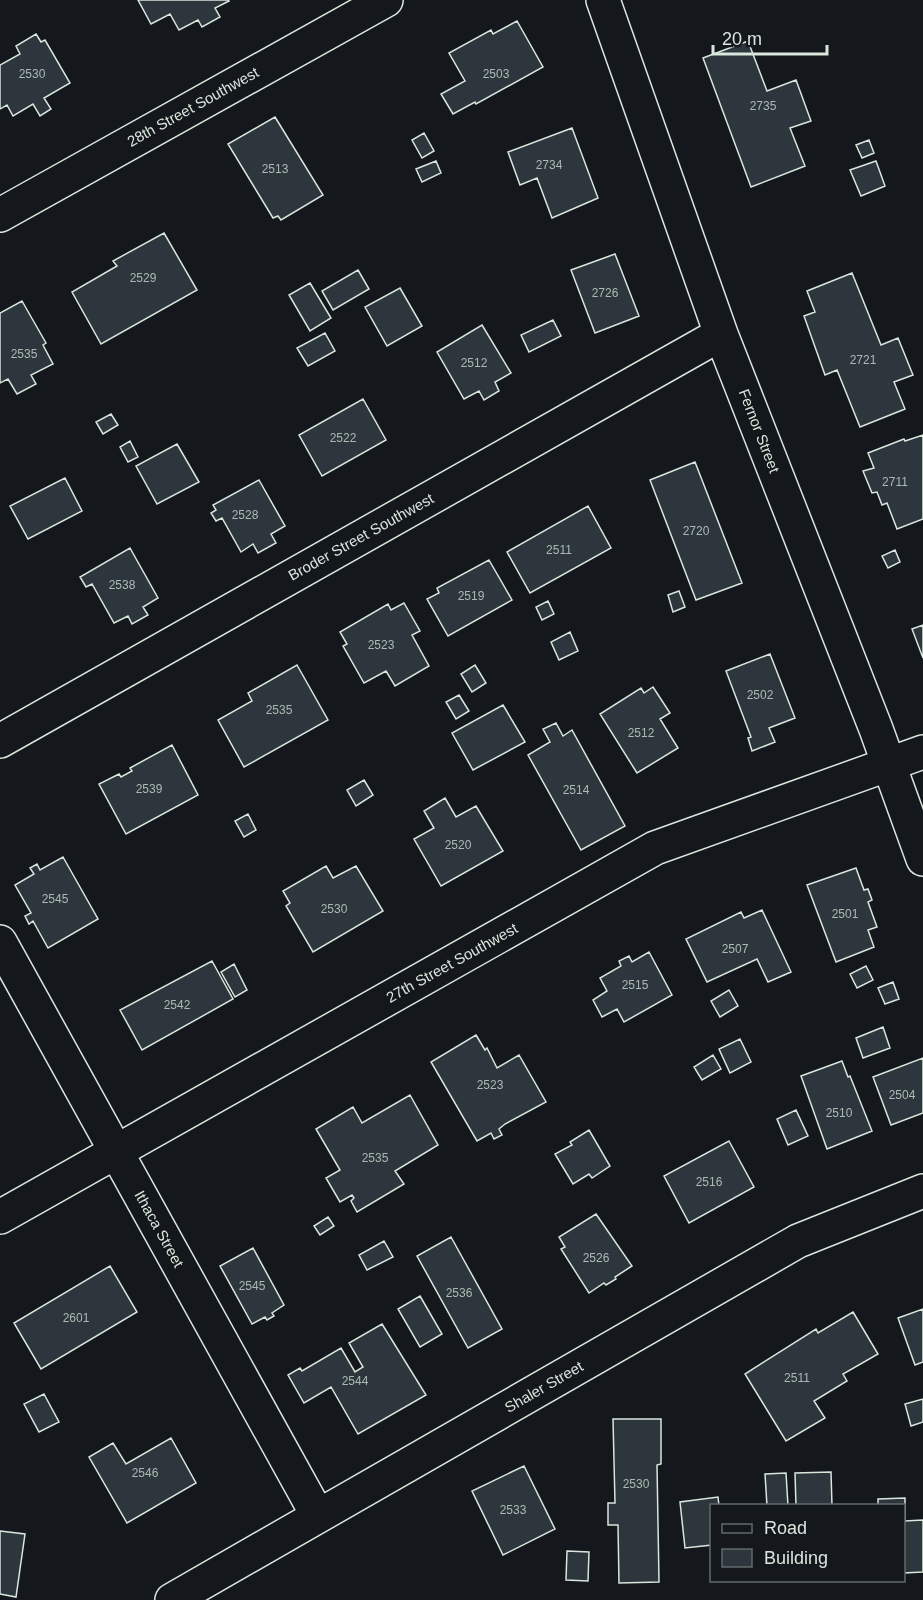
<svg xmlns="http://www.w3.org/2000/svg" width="923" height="1600" font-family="Helvetica,sans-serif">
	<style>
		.building { fill: #2c363c; stroke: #d8e6dc; stroke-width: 1.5 }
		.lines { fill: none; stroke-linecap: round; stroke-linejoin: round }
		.street-casing { stroke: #d8e6dc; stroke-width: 36 }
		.street { stroke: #14181c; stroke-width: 33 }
		.labels { text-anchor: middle; stroke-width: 4.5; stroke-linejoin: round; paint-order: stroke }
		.number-label { font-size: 12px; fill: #adbab4 }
		.street-label { font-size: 15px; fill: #d8e6dc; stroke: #14181c }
	</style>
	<rect width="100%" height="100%" fill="#14181c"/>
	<path class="building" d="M 138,0 L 228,0 L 229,1 L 215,8 L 220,17 L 202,27 L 198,20 L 179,30 L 170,14 L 151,24 Z
		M 517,21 L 543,67 L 476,104 L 475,102 L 453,114 L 441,94 L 465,81 L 449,53 L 491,30 L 493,34 Z
		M 36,34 L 41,42 L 45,40 L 70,83 L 44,98 L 51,109 L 40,116 L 33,104 L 13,116 L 7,105 L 0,109 L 0,65 L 20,54 L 16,46 Z
		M 748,41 L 767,91 L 796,80 L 811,121 L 790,128 L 805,166 L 751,187 L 703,58 Z
		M 275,117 L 323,195 L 281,220 L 278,216 L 273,218 L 228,144 Z
		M 572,128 L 598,198 L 552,218 L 537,178 L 520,185 L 508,152 Z
		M 424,133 L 434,151 L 422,158 L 412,140 Z
		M 869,140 L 874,153 L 862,158 L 856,145 Z
		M 436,161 L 441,173 L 422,182 L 416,169 Z
		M 876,161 L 885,186 L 861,196 L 850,170 Z
		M 164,233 L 197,290 L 101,344 L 72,292 L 117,266 L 113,261 Z
		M 615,254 L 639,316 L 595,333 L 571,270 Z
		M 358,270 L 369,289 L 333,310 L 322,291 Z
		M 852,273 L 881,345 L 898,338 L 913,375 L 894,382 L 905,409 L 860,427 L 837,370 L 825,375 L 804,316 L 815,312 L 807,291 Z
		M 310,283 L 331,318 L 310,331 L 289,295 Z
		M 400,288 L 422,326 L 387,346 L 365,307 Z
		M 22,301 L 46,343 L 43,345 L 53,364 L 31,375 L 36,384 L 17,394 L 8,379 L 0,383 L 0,313 Z
		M 553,320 L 561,336 L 529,352 L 521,335 Z
		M 482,325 L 511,373 L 495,382 L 499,391 L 484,400 L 479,391 L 464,399 L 437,352 Z
		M 325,333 L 335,351 L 308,366 L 297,348 Z
		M 363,399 L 386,440 L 322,476 L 299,435 Z
		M 111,414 L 118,425 L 103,434 L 96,422 Z
		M 923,435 L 923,519 L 897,529 L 887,503 L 882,505 L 877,492 L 872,493 L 863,471 L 874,468 L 868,453 L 904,439 L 905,441 Z
		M 130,441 L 138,457 L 128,462 L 120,447 Z
		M 177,444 L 199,482 L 157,504 L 136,466 Z
		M 695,462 L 742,583 L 696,600 L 650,480 Z
		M 65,478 L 82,511 L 28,539 L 10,506 Z
		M 259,480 L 285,526 L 271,534 L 276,543 L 258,553 L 253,544 L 241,552 L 222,518 L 216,521 L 211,513 L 216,510 L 213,505 Z
		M 588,506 L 611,548 L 530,593 L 507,552 Z
		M 130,548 L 158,598 L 143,607 L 148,615 L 132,624 L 128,616 L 114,623 L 92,584 L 86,587 L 80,577 Z
		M 895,550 L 900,562 L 888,568 L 882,556 Z
		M 489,560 L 512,600 L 448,636 L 427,599 L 439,593 L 437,588 Z
		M 679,591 L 685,607 L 673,612 L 668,595 Z
		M 548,601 L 554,614 L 542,620 L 536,607 Z
		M 404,603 L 420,631 L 412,635 L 429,666 L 395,686 L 386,671 L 364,683 L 343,646 L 347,644 L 340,632 L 388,604 L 391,610 Z
		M 923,625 L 923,658 L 912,629 Z
		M 570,632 L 578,651 L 559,660 L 551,642 Z
		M 770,654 L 795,718 L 769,728 L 775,742 L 752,751 L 748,738 L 751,737 L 726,671 Z
		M 297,665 L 328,720 L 244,767 L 218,720 L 252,701 L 248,693 Z
		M 475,665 L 486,683 L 472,692 L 461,674 Z
		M 653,687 L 670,713 L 660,719 L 678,748 L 637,773 L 600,714 L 641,688 L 644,693 Z
		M 459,695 L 469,711 L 456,719 L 446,702 Z
		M 503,705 L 525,742 L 473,770 L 452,733 Z
		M 556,723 L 563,736 L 572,730 L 625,826 L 581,850 L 528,755 L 550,742 L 543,729 Z
		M 172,745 L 198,795 L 126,834 L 99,784 L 119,774 L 121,777 L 132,771 L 130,768 Z
		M 364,780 L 373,795 L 356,806 L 347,790 Z
		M 445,798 L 456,817 L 476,806 L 503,851 L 441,886 L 414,839 L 434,828 L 424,811 Z
		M 248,814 L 256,830 L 244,837 L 235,821 Z
		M 63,857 L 98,919 L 48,948 L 33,921 L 29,924 L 25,916 L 31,913 L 15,885 L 34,874 L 30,868 L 37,864 L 40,870 Z
		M 326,866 L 333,878 L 356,866 L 383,911 L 313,952 L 286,906 L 290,903 L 283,891 Z
		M 856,868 L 864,890 L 868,889 L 872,900 L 868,902 L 877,927 L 868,930 L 874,947 L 836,962 L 807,885 Z
		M 762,910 L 791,972 L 768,982 L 757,959 L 707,982 L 686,939 L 741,912 L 744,918 Z
		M 649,952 L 672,995 L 624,1022 L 617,1009 L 602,1017 L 593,1000 L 607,991 L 600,978 L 621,966 L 619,961 L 629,956 L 632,962 Z
		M 212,961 L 233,999 L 142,1050 L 120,1010 Z
		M 234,964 L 247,990 L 235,997 L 221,972 Z
		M 866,966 L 873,980 L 857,988 L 850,974 Z
		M 893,982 L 899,999 L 885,1004 L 878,988 Z
		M 729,990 L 738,1006 L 720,1017 L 711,1001 Z
		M 883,1027 L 890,1048 L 863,1058 L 856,1038 Z
		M 476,1035 L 485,1050 L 487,1048 L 497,1068 L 519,1055 L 546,1102 L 505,1124 L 499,1129 L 502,1135 L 494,1139 L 491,1133 L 477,1141 L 431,1062 Z
		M 740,1039 L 751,1062 L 730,1073 L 719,1049 Z
		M 713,1055 L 721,1069 L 702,1080 L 694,1067 Z
		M 923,1058 L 923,1113 L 891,1125 L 873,1077 Z
		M 842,1061 L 848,1077 L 850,1076 L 872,1131 L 827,1149 L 801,1076 Z
		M 410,1095 L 438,1145 L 395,1171 L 404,1184 L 357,1212 L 351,1201 L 354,1198 L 352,1195 L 340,1202 L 326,1178 L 340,1170 L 316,1129 L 353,1107 L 362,1123 Z
		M 796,1110 L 808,1136 L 788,1145 L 777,1119 Z
		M 589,1130 L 610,1166 L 592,1178 L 589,1174 L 573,1184 L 555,1154 L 572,1145 L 570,1142 Z
		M 729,1141 L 754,1187 L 689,1223 L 664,1176 Z
		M 596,1214 L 632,1266 L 615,1277 L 616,1279 L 606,1285 L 604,1283 L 589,1293 L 561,1249 L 565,1247 L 559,1237 Z
		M 328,1217 L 334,1226 L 320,1235 L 314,1226 Z
		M 451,1237 L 502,1329 L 468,1348 L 417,1256 Z
		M 384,1241 L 393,1257 L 367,1270 L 359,1255 Z
		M 253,1248 L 284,1305 L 272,1313 L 274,1316 L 267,1320 L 265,1317 L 252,1324 L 220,1266 Z
		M 110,1266 L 137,1312 L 41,1369 L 14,1323 Z
		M 420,1296 L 442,1334 L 420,1347 L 398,1309 Z
		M 923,1309 L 923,1362 L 915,1365 L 898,1318 Z
		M 853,1312 L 878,1354 L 843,1374 L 847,1381 L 814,1401 L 825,1418 L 786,1441 L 745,1374 L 816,1329 L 818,1333 Z
		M 382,1324 L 426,1395 L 358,1434 L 331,1387 L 304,1403 L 288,1375 L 300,1368 L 302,1371 L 341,1348 L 355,1372 L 363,1367 L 349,1343 Z
		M 44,1394 L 59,1422 L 39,1432 L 24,1404 Z
		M 923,1399 L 923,1422 L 911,1426 L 905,1404 Z
		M 613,1419 L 661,1419 L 661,1464 L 657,1465 L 659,1582 L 619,1583 L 618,1525 L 608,1525 L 608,1503 L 615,1503 Z
		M 171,1438 L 196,1483 L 127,1523 L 89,1457 L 113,1443 L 126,1464 Z
		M 524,1466 L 555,1529 L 503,1555 L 472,1491 Z
		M 831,1472 L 832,1506 L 796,1506 L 795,1473 Z
		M 786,1473 L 788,1506 L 767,1506 L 765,1474 Z
		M 718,1497 L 719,1506 L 712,1506 L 712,1545 L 685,1548 L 680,1502 Z
		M 905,1498 L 905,1521 L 923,1520 L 923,1572 L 904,1573 L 904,1580 L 904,1506 L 878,1506 L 878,1499 Z
		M 0,1531 L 25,1534 L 16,1597 L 0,1594 Z
		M 567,1551 L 589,1552 L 588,1581 L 566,1580 Z"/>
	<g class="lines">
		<defs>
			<path id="street" d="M 603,0 L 721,334 L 876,729 L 923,859
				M 0,215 L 386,0
				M 0,741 L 721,334
				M 0,942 L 318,1516
				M 0,1217 L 655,848 L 923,752
				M 172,1600 L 798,1241 L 923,1191"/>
		</defs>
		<use href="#street" class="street-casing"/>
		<use href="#street" class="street"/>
	</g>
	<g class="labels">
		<g class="number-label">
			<text x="32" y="78">2530</text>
			<text x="496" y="78">2503</text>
			<text x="763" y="110">2735</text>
			<text x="549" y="169">2734</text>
			<text x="275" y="173">2513</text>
			<text x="143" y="282">2529</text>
			<text x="605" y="297">2726</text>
			<text x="24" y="358">2535</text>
			<text x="863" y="364">2721</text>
			<text x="474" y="367">2512</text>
			<text x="343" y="442">2522</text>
			<text x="895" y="486">2711</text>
			<text x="245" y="519">2528</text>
			<text x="696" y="535">2720</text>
			<text x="559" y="554">2511</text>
			<text x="122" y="589">2538</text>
			<text x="471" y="600">2519</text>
			<text x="381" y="649">2523</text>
			<text x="760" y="699">2502</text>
			<text x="279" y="714">2535</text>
			<text x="641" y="737">2512</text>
			<text x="149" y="793">2539</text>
			<text x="576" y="794">2514</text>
			<text x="458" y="849">2520</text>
			<text x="55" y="903">2545</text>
			<text x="334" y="913">2530</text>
			<text x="845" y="918">2501</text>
			<text x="735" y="953">2507</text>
			<text x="635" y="989">2515</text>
			<text x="177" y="1009">2542</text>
			<text x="490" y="1089">2523</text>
			<text x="902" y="1099">2504</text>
			<text x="839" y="1117">2510</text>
			<text x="375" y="1162">2535</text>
			<text x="709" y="1186">2516</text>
			<text x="596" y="1262">2526</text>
			<text x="252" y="1290">2545</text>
			<text x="459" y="1297">2536</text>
			<text x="76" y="1322">2601</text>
			<text x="797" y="1382">2511</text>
			<text x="355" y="1385">2544</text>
			<text x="145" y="1477">2546</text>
			<text x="636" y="1488">2530</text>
			<text x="513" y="1514">2533</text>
		</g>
		<g class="street-label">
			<text transform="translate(193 107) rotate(-29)" y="5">28th Street Southwest</text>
			<text transform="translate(759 431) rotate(69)" y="5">Fernor Street</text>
			<text transform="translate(361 537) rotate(-29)" y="5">Broder Street Southwest</text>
			<text transform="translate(452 963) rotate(-29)" y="5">27th Street Southwest</text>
			<text transform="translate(159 1229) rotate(61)" y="5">Ithaca Street</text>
			<text transform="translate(544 1387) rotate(-30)" y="5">Shaler Street</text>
		</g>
	</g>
	<rect x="710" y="1504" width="195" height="78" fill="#14181c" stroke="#626a69" stroke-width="1.5"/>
	<rect x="722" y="1524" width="30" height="9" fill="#14181c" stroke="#626a69" stroke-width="1.5"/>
	<text x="764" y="1534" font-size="18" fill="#d8e6dc">Road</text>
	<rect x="722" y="1549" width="30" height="18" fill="#2c363c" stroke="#626a69" stroke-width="1.5"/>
	<text x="764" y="1564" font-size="18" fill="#d8e6dc">Building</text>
	<path d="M713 45v9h114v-9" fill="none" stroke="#d8e6dc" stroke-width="3"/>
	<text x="722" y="45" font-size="18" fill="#d8e6dc" stroke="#14181c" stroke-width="4.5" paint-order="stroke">20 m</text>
</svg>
